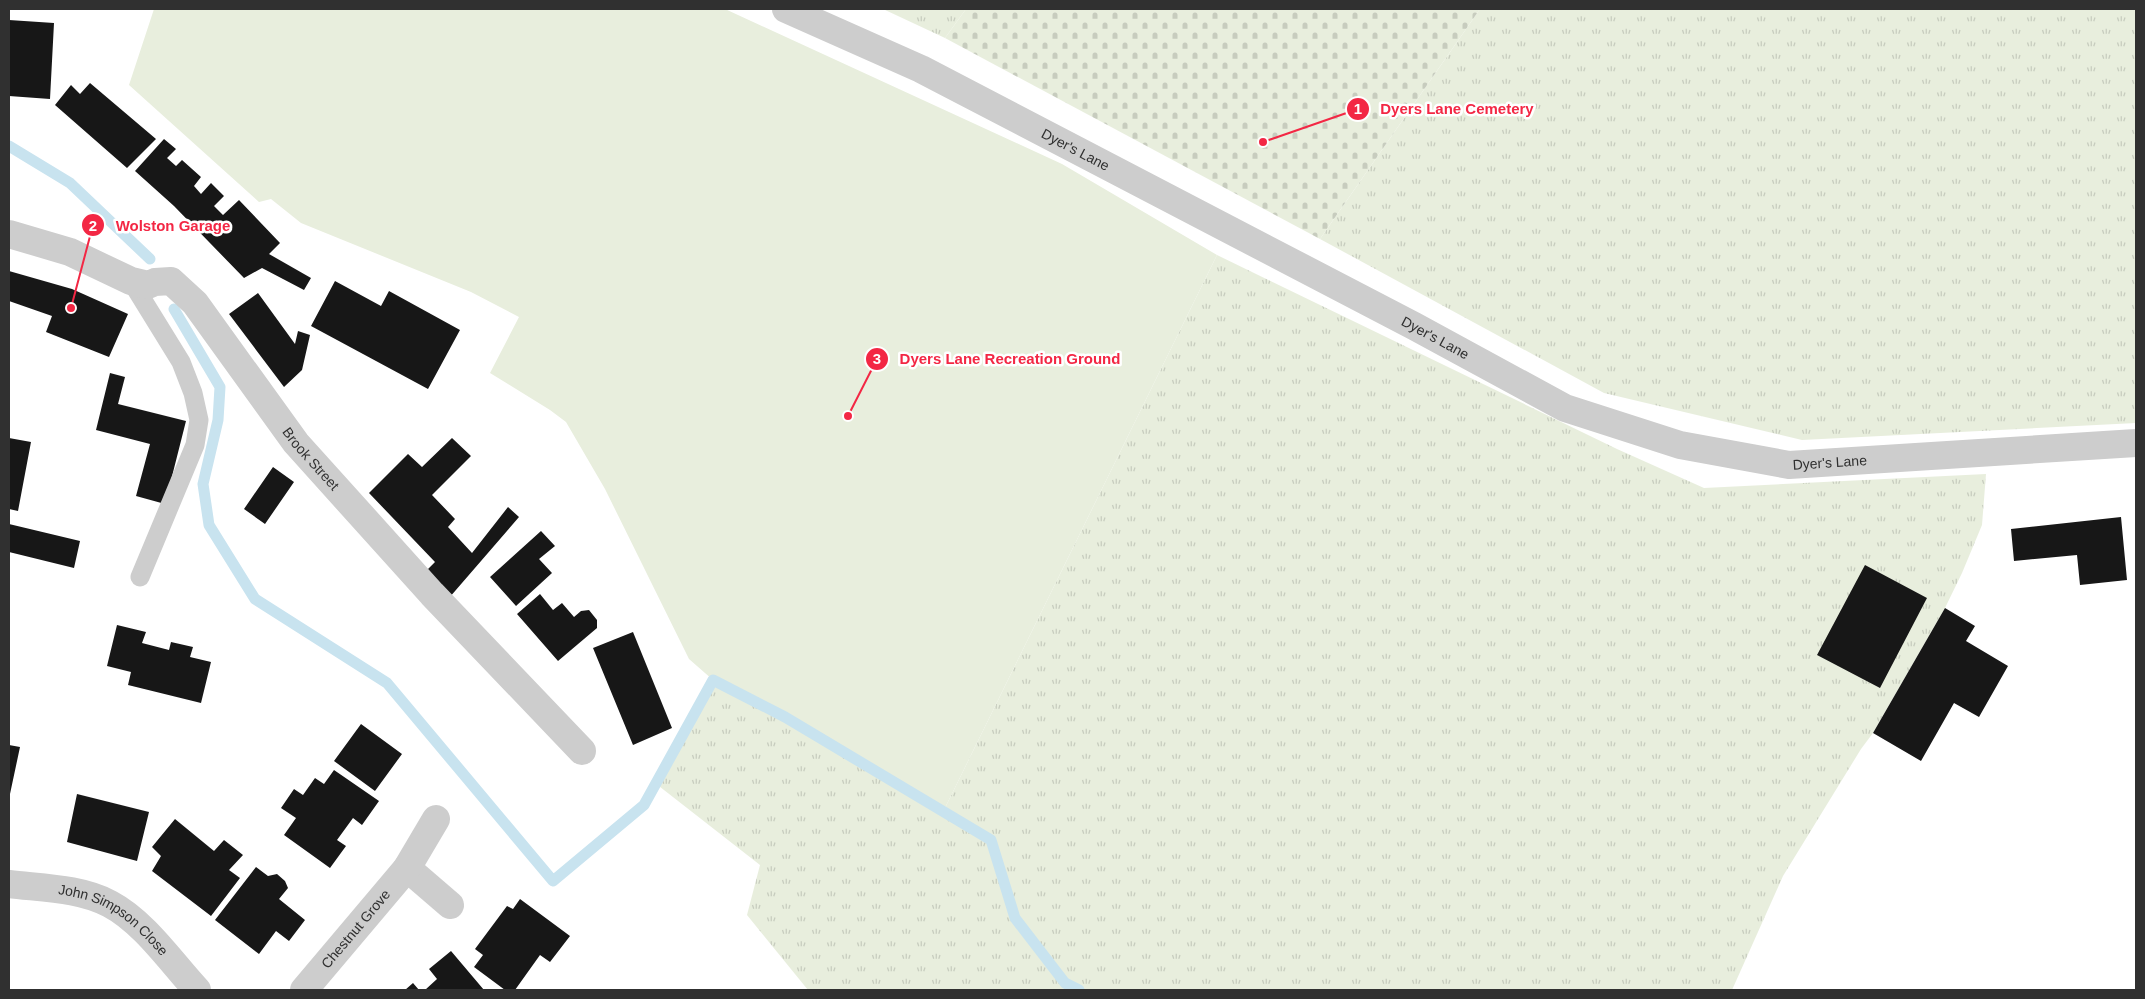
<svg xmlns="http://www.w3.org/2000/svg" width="2145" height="999" font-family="Arial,sans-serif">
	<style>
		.grass { fill: url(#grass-tufts) }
		.cemetery { fill: url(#cemetery-stones) }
		.green { fill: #e8eedd }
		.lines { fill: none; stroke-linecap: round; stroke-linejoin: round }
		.stream { stroke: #c8e3ef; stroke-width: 11 }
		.building { fill: #171717 }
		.lane { stroke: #cdcdcd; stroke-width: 19 }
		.street { stroke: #cdcdcd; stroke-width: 28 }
		.labels { text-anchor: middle; stroke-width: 5; stroke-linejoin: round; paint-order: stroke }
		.street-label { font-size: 14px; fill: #303030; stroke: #fff }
		.leader { fill: none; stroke: #f32744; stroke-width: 2 }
		.callout-dot { fill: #f32744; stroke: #fff; stroke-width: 2 }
		.mark-label { font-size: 15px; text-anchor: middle; font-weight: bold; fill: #fff }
		.callout-label { font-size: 15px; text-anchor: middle; font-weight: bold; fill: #f32744; stroke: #fff; stroke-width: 5; stroke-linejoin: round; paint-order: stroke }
	</style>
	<defs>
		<pattern id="grass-tufts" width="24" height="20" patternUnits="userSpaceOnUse" patternTransform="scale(1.25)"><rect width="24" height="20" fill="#e8eedd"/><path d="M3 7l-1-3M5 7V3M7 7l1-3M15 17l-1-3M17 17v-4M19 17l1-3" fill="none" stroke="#c7ccbe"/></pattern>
		<pattern id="cemetery-stones" width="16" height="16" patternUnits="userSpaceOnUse" patternTransform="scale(1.25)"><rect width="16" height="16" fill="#e8eedd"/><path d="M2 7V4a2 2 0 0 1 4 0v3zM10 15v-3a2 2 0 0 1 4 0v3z" fill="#c7ccbe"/></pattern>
	</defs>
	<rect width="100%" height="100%" fill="#fff"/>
	<path class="grass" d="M 883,9 L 966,9 L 945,38 Z
		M 1480,9 L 2136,9 L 2136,423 L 1802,440 L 1604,393 L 1320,239 Z
		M 1217,255 L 1617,449 L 1704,488 L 1986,474 L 1982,525 L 1962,573 L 1945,608 L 1873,733 L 1861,749 L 1783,876 L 1732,990 L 808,990 L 747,915 L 760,865 L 655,783 L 713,680 L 785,717 L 943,812 Z"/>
	<path class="cemetery" d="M 966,9 L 1480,9 L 1320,239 L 945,38 Z"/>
	<path class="green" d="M 154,9 L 725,9 L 1062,164 L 1217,255 L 943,812 L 785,717 L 713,680 L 689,659 L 605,489 L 566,422 L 550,410 L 490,373 L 519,317 L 471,292 L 301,223 L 271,199 L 259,202 L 129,85 Z"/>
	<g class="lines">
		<path class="stream" d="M 9,146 L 70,183 L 150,259
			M 174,309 L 220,387 L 218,420 L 203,484 L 209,525 L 255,599 L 387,683 L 553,881 L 644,805 L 713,680 L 785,717 L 991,840 L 1015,918 L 1065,983 L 1079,990"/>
	</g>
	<path class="building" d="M 9,20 L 54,23 L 50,99 L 9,96 Z
		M 90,83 L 156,139 L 127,168 L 55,105 L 71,85 L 80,94 Z
		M 164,139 L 176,149 L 167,158 L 176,166 L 182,160 L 201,177 L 194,186 L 201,194 L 211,183 L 224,196 L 214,206 L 223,215 L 239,200 L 280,243 L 269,254 L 311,278 L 304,290 L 262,268 L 244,278 L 174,206 L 135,171 Z
		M 9,271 L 72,289 L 128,314 L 109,357 L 46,332 L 52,316 L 9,301 Z
		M 335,281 L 381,306 L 389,291 L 460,330 L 428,389 L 311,326 Z
		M 258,293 L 295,344 L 298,331 L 310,335 L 302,370 L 284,387 L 229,314 Z
		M 110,373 L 125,377 L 118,404 L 186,421 L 165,504 L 136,496 L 150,444 L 96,430 Z
		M 9,438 L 31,442 L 18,511 L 9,509 Z
		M 452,438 L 471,456 L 432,495 L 455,519 L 448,527 L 472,553 L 508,507 L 519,517 L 449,598 L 425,572 L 435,562 L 369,493 L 408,454 L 422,467 Z
		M 273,467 L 294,482 L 265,524 L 244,509 Z
		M 2121,517 L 2127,580 L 2080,585 L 2077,555 L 2014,561 L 2011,529 Z
		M 9,524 L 80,541 L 74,568 L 9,552 Z
		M 541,531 L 555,546 L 539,559 L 552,573 L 516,606 L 490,577 Z
		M 1865,565 L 1927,598 L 1880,688 L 1817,655 Z
		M 540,594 L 553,610 L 562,603 L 574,617 L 581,611 L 589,610 L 597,620 L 597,628 L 558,661 L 517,614 Z
		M 1945,608 L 1975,626 L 1966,641 L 2008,666 L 1979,717 L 1954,703 L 1921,761 L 1873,733 Z
		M 117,625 L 146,632 L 142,643 L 169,650 L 171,642 L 193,647 L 190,657 L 211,662 L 201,703 L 128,685 L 131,672 L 107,666 Z
		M 633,632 L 672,728 L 633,745 L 593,648 Z
		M 361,724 L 402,754 L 375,791 L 334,761 Z
		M 9,745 L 20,747 L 10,794 L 9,794 Z
		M 334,770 L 379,801 L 362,825 L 353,818 L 337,840 L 346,846 L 330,868 L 284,835 L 296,818 L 281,808 L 294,789 L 303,795 L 315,778 L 324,784 Z
		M 77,794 L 149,812 L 137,861 L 67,842 Z
		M 175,819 L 214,851 L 224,840 L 243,855 L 229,870 L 240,878 L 211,916 L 152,871 L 161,856 L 152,847 Z
		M 256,867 L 268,876 L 277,874 L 285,881 L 288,888 L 279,899 L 305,920 L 289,941 L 276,931 L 259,954 L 215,920 Z
		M 520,899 L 570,936 L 550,962 L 540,955 L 515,990 L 505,990 L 474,967 L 483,955 L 475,949 L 507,906 L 513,909 Z
		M 451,951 L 484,990 L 425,990 L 437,979 L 429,969 Z
		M 413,983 L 419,990 L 405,990 Z"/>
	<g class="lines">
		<path class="lane" d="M 131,281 L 181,362 L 193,393 L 199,420 L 195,445 L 140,577"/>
		<g class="street">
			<path id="s1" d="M 786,9 L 921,69 L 1414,326 L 1565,408 L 1680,445 L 1789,465 L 2136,443"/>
			<path id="s2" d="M 9,234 L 70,252 L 131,281 L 148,285 L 155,282 L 171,281 L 195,303 L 296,443 L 432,594 L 582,751"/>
			<path d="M 407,868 L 450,905"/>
			<path id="s3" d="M 9,884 C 41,888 81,888 110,904 C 144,922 171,962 197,990"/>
			<path id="s4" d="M 304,990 L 407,868 L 436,819"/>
		</g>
	</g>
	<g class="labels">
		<g class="street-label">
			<text dy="5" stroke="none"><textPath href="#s1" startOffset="322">Dyer's Lane</textPath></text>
			<text dy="5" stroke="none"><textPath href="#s1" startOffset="728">Dyer's Lane</textPath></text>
			<text dy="5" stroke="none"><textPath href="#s2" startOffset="399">Brook Street</textPath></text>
			<text dy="5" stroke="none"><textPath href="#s1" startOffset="1148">Dyer's Lane</textPath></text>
			<text dy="5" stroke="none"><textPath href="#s3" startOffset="114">John Simpson Close</textPath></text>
			<text dy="5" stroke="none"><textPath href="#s4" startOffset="80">Chestnut Grove</textPath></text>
		</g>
	</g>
	<path class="leader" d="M1263 142L1358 109M71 308L93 225M848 416L877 359"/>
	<g class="callout-dot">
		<circle cx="1263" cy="142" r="5"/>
		<circle cx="71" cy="308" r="5"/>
		<circle cx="848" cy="416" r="5"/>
		<circle cx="1358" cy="109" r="12"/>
		<circle cx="93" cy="225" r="12"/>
		<circle cx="877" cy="359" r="12"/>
	</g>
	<g class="mark-label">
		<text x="1358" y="114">1</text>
		<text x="93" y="231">2</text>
		<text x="877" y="364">3</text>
	</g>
	<g class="callout-label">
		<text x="1457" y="114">Dyers Lane Cemetery</text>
		<text x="173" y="231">Wolston Garage</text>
		<text x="1010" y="364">Dyers Lane Recreation Ground</text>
	</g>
	<rect width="2145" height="999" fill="none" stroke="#303030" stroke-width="20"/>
</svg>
